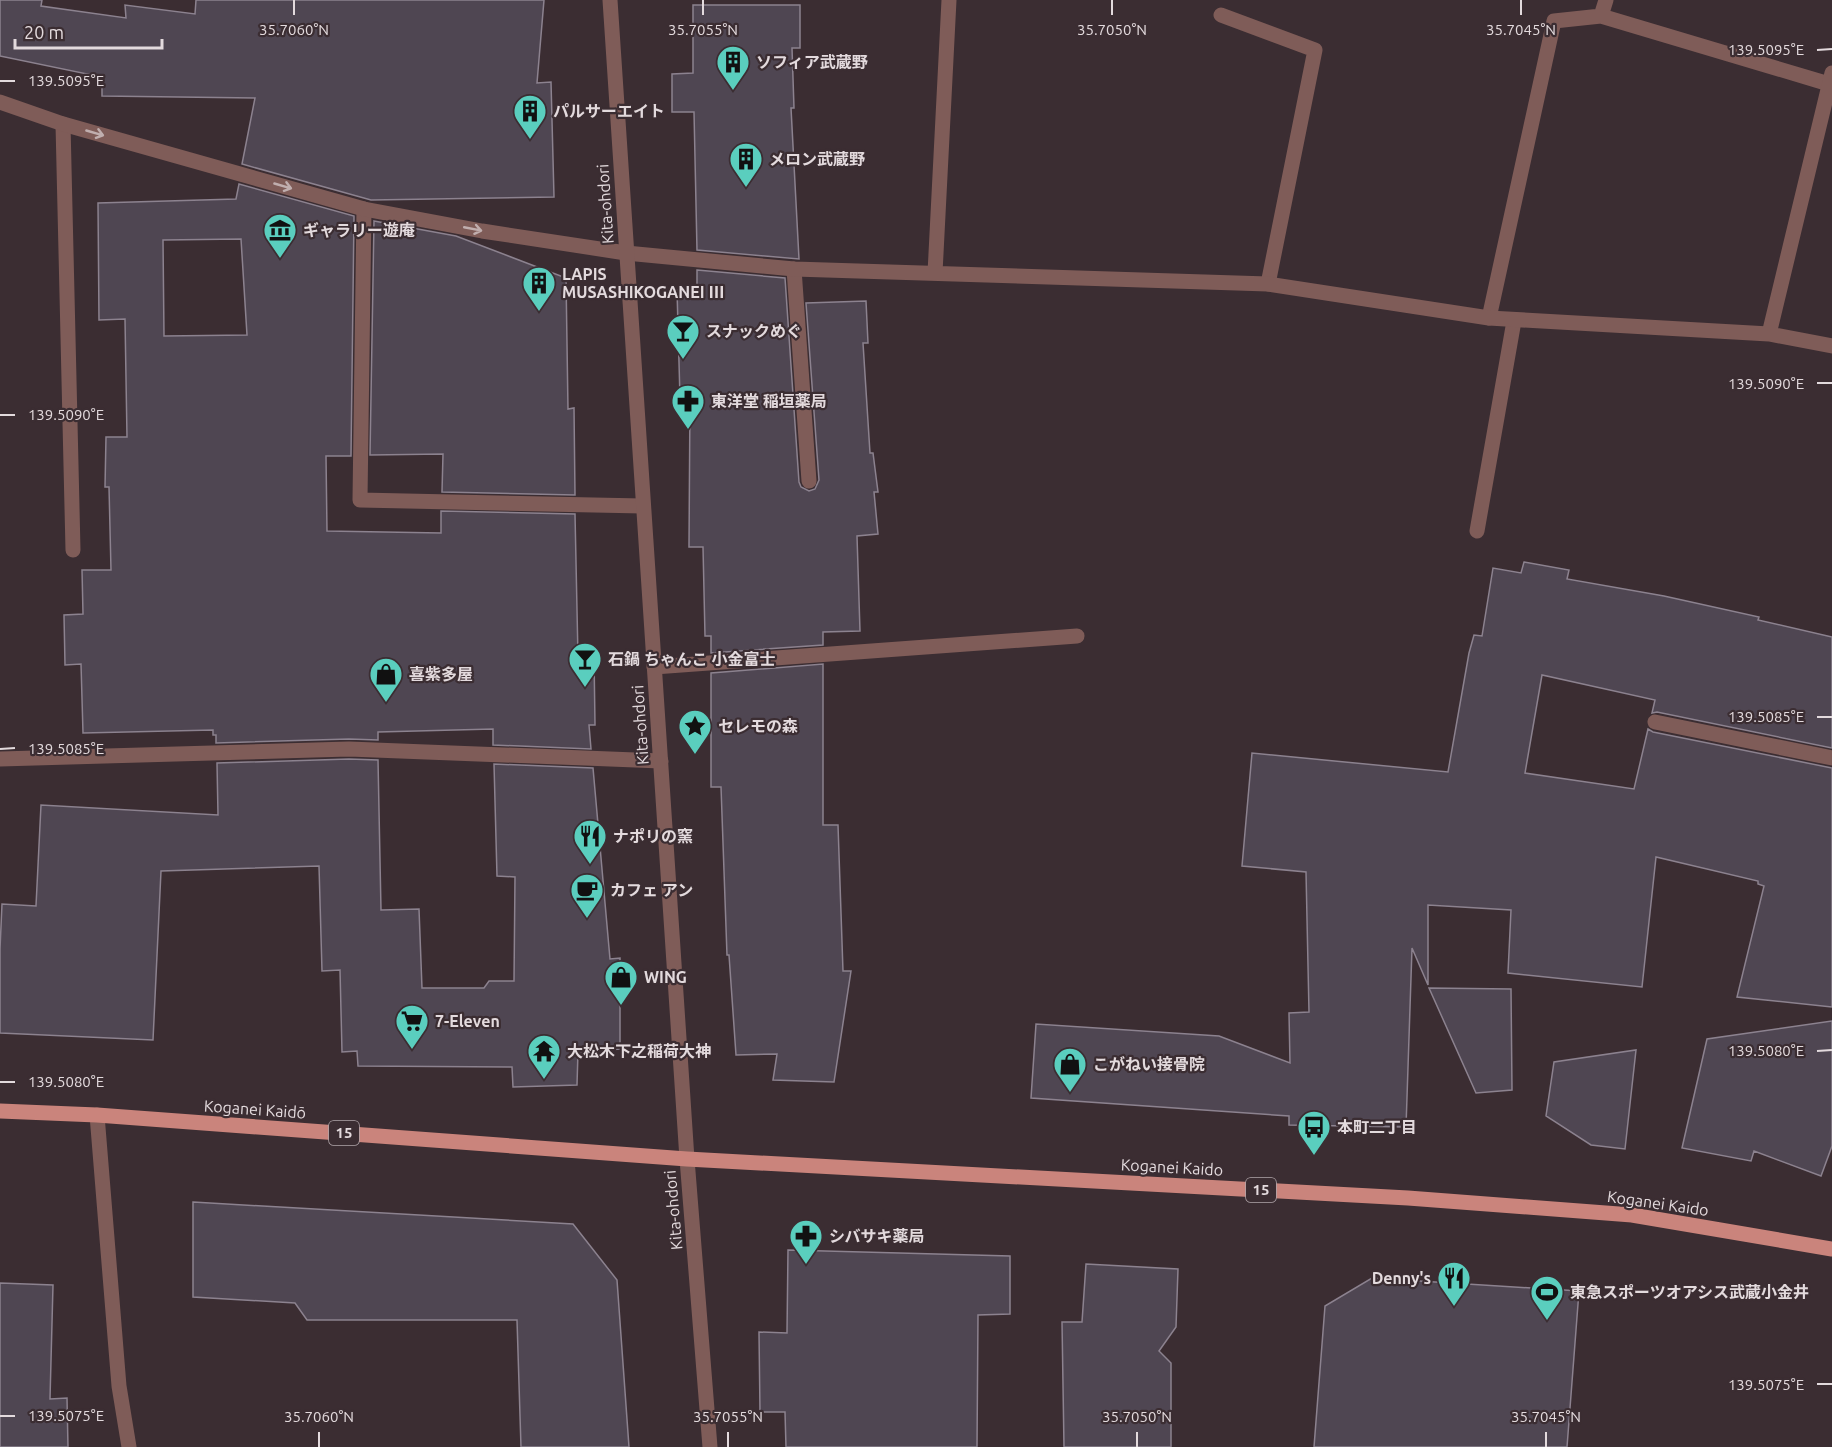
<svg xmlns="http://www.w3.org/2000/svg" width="1832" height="1447" font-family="Ubuntu,'Noto Sans JP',sans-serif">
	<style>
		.building { fill: #4f4652; stroke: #8c828f; stroke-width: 1.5; fill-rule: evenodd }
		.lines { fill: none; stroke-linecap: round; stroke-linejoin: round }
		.service { stroke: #7f5c58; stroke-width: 15 }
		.minor { stroke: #7f5c58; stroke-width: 15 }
		.tertiary { stroke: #7f5c58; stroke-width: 15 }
		.primary { stroke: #ca847c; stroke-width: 15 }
		.oneway { stroke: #c0aeae }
		.ticks { fill: none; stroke: #e3dadd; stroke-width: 2 }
		.labels { text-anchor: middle; stroke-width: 4.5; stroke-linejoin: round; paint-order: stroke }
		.shield { fill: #3b2d32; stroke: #b1a6aa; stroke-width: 1.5 }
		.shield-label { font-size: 15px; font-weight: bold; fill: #e3dadd }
		.poi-label { font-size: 16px; font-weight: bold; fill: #e3dadd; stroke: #3b2d32; text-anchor: start }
		.street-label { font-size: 16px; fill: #e3dadd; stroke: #3b2d32 }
		.ticks-label { font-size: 15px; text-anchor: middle; fill: #e3dadd; stroke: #3b2d32; stroke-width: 4.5; stroke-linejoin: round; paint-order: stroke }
	</style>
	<rect width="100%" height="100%" fill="#3b2d32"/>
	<path class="building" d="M 0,0 L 42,0 L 41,6 L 126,18 L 125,5 L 195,14 L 196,0 L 544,0 L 537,83 L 551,82 L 554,197 L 371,200 L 242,164 L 255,98 L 102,96 L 102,77 L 0,56 Z
		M 693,5 L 800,5 L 800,48 L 792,48 L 794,108 L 791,108 L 799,259 L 697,250 L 694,112 L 672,112 L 672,74 L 693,73 Z
		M 239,184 L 354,216 L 351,456 L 326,456 L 327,531 L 441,533 L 441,511 L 575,514 L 578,657 L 594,656 L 595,725 L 589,725 L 591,749 L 493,745 L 493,729 L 378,732 L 378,740 L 349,739 L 216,743 L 216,735 L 213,735 L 213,730 L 83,733 L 81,664 L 65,665 L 64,615 L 83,614 L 82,570 L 111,570 L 109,487 L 105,487 L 106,437 L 127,437 L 125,319 L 99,320 L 98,203 L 236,199 ZM 241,239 L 247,335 L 164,336 L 163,240 Z
		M 374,221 L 456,236 L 566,278 L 568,409 L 574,408 L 575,495 L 442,492 L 443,454 L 370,455 Z
		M 697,270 L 785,278 L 799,482 L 801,487 L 809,491 L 815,489 L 819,480 L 806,303 L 866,301 L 868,343 L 863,343 L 870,453 L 873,453 L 878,492 L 874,492 L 878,534 L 857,536 L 860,631 L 823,632 L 823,645 L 711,653 L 711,636 L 705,636 L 703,547 L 689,547 L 690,398 L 680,398 L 677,290 L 697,290 Z
		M 1524,562 L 1569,570 L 1567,579 L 1664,596 L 1759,617 L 1758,620 L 1832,637 L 1832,748 L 1657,712 L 1652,713 L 1655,700 L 1542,675 L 1525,773 L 1634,789 L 1648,729 L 1653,732 L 1832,768 L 1832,1007 L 1737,997 L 1764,886 L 1758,884 L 1758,881 L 1656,857 L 1642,987 L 1508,973 L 1511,910 L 1428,905 L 1428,985 L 1412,948 L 1406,1127 L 1289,1125 L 1289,1116 L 1031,1098 L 1036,1024 L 1219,1036 L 1290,1063 L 1289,1013 L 1309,1012 L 1306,872 L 1242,866 L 1252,753 L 1448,772 L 1469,653 L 1474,635 L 1482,636 L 1493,568 L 1521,573 Z
		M 823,664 L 823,825 L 838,825 L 843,971 L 851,971 L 834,1082 L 773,1080 L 777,1054 L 736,1055 L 729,955 L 727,955 L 721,787 L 711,787 L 711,673 Z
		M 349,759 L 378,760 L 381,910 L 419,909 L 422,988 L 484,988 L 489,981 L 514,981 L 515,877 L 497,876 L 494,764 L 593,768 L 610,959 L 620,958 L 620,1049 L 578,1052 L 577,1085 L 513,1087 L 512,1067 L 358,1066 L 357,1051 L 342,1052 L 340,970 L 322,971 L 319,866 L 161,871 L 153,1040 L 0,1033 L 0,949 L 2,904 L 36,906 L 41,805 L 218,815 L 217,763 Z
		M 1429,988 L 1511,989 L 1512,1090 L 1476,1093 Z
		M 1832,1021 L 1832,1146 L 1821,1176 L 1754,1151 L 1751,1161 L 1682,1148 L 1707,1039 Z
		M 1636,1050 L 1625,1149 L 1591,1145 L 1546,1116 L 1554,1062 Z
		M 193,1202 L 573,1224 L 617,1280 L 629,1447 L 521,1447 L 517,1320 L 307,1320 L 295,1303 L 193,1297 Z
		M 788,1250 L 1010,1256 L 1010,1314 L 978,1315 L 977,1447 L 786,1447 L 785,1412 L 760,1412 L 759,1332 L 787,1333 Z
		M 1086,1264 L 1178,1269 L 1176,1327 L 1159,1351 L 1171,1363 L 1171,1447 L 1064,1447 L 1062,1322 L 1082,1322 Z
		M 1372,1278 L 1579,1291 L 1567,1447 L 1314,1447 L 1325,1306 Z
		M 0,1283 L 53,1285 L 50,1399 L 67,1398 L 68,1447 L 0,1447 Z"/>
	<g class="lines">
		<path class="service" d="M 1221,15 L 1315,50 L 1268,284
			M 1601,16 L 1606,0
			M 63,124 L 73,550
			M 364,209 L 360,500 L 643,506
			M 794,269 L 809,481
			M 1489,318 L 1554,21 L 1601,16 L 1829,84
			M 1477,531 L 1514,321
			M 654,667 L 1077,636
			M 1655,722 L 1832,758"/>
		<path class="minor" d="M 0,102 L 63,124 L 364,209 L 482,231 L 626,253 L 794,269 L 1268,284 L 1489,318 L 1769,334 L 1832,346
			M 935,273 L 949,0
			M 1769,334 L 1832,73
			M 0,759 L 349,749 L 661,761
			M 97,1115 L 119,1386 L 129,1447"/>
		<path class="tertiary" d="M 610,0 L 687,1159 L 710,1447"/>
		<path class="primary" d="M 0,1111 L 97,1115 L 687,1159 L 1408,1198 L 1632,1215 L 1832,1249"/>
	</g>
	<defs><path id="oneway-shaft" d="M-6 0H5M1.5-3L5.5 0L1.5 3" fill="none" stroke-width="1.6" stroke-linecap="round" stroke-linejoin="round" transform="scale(1.5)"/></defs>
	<g class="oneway">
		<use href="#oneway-shaft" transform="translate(95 133) rotate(16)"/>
		<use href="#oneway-shaft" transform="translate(283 186) rotate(16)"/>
		<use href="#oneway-shaft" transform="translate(473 229) rotate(11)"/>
	</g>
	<path class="ticks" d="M 294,0 L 294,15M 703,0 L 703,15M 1112,0 L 1112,15M 1521,0 L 1521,15M 1817,50 L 1832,49M 0,81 L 15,81M 1817,383 L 1832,383M 0,415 L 15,415M 1817,717 L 1832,717M 0,749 L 15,748M 1817,1051 L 1832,1050M 0,1082 L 15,1082M 1817,1384 L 1832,1384M 0,1416 L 15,1416M 319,1432 L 319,1447M 728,1432 L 728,1447M 1137,1432 L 1137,1447M 1546,1432 L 1546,1447"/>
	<defs>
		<symbol id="building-pin" viewBox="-11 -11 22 30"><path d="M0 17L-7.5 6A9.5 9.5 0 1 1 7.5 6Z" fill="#5acebe" stroke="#3b2d32"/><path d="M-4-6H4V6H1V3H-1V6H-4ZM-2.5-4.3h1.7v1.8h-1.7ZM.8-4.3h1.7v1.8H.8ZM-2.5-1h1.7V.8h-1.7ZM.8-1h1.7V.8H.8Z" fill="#111"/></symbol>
		<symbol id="museum-pin" viewBox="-11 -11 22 30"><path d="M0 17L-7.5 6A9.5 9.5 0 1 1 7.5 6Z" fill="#5acebe" stroke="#3b2d32"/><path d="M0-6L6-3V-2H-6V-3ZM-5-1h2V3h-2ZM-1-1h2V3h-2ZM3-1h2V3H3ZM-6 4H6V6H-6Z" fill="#111"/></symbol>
		<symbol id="bar-pin" viewBox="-11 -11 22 30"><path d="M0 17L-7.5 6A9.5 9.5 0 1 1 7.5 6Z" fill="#5acebe" stroke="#3b2d32"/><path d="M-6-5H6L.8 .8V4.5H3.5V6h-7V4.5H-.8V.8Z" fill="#111"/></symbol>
		<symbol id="pharmacy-pin" viewBox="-11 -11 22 30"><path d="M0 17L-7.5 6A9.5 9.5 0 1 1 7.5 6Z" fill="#5acebe" stroke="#3b2d32"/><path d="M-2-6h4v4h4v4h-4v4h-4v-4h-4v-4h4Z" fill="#111"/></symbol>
		<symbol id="shop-pin" viewBox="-11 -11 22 30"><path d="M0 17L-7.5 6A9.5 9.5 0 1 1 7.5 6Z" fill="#5acebe" stroke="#3b2d32"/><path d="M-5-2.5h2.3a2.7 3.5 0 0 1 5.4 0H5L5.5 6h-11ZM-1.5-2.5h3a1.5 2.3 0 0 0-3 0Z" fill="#111"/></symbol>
		<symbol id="sight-pin" viewBox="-11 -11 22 30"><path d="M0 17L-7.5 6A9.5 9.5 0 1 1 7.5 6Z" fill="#5acebe" stroke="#3b2d32"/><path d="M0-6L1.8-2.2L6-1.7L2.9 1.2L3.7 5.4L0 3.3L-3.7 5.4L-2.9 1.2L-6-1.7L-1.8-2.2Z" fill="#111"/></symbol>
		<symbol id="restaurant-pin" viewBox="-11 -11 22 30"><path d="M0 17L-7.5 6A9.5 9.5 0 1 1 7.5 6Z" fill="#5acebe" stroke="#3b2d32"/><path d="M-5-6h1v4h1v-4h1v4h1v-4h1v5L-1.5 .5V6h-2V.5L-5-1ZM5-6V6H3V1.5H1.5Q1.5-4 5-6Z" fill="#111"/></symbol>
		<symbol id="cafe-pin" viewBox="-11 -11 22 30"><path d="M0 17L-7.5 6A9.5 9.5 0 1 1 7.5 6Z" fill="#5acebe" stroke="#3b2d32"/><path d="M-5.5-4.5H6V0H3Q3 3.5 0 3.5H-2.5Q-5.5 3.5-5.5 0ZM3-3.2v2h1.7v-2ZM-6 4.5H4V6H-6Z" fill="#111"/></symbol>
		<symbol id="supermarket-pin" viewBox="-11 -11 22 30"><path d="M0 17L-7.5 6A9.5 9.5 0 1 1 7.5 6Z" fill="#5acebe" stroke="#3b2d32"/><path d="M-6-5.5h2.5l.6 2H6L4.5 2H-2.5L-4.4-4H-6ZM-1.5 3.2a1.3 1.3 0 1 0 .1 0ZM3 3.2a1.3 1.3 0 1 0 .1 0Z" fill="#111"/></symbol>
		<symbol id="temple-pin" viewBox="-11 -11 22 30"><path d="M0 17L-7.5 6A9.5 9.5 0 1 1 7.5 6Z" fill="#5acebe" stroke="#3b2d32"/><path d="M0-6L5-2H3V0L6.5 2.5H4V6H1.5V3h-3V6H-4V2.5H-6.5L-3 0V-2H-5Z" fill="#111"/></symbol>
		<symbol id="bus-pin" viewBox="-11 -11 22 30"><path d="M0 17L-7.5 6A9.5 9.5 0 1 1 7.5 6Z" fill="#5acebe" stroke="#3b2d32"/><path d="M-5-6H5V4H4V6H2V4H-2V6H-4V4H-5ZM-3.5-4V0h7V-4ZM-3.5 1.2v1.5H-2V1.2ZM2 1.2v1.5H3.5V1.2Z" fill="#111"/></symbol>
		<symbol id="stadium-pin" viewBox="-11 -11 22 30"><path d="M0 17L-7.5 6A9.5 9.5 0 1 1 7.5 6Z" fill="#5acebe" stroke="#3b2d32"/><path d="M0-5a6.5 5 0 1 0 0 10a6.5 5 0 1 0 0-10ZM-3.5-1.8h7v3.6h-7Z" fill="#111"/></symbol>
	</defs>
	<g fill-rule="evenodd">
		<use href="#building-pin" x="714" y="43" width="38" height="52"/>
		<use href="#building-pin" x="511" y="92" width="38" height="52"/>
		<use href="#building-pin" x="727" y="140" width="38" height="52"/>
		<use href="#museum-pin" x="261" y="211" width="38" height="52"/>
		<use href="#building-pin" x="520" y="264" width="38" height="52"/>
		<use href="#bar-pin" x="664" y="312" width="38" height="52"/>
		<use href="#pharmacy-pin" x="669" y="382" width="38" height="52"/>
		<use href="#bar-pin" x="566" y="640" width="38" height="52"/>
		<use href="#shop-pin" x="367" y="655" width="38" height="52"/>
		<use href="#sight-pin" x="676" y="707" width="38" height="52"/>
		<use href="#restaurant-pin" x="571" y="817" width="38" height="52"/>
		<use href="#cafe-pin" x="568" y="871" width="38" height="52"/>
		<use href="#shop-pin" x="602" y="958" width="38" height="52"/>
		<use href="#supermarket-pin" x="393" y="1002" width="38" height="52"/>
		<use href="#temple-pin" x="525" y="1032" width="38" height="52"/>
		<use href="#shop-pin" x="1051" y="1045" width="38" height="52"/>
		<use href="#bus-pin" x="1295" y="1108" width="38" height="52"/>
		<use href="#pharmacy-pin" x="787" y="1217" width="38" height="52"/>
		<use href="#restaurant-pin" x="1435" y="1259" width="38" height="52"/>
		<use href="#stadium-pin" x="1528" y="1273" width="38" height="52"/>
	</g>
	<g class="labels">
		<g class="shield">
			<rect x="329" y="1121" width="30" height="24" rx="4.5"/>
			<rect x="1246" y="1178" width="30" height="24" rx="4.5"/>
		</g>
		<g class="shield-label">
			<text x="344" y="1138">15</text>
			<text x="1261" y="1195">15</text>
		</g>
		<g class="poi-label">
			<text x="756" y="68">ソフィア武蔵野</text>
			<text x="553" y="117">パルサーエイト</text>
			<text x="769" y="165">メロン武蔵野</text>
			<text x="303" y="236">ギャラリー遊庵</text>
			<text x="562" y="280">LAPIS<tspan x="562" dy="18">MUSASHIKOGANEI Ⅲ</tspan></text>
			<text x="706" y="337">スナックめぐ</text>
			<text x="711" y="407">東洋堂 稲垣薬局</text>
			<text x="608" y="665">石鍋 ちゃんこ 小金富士</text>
			<text x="409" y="680">喜紫多屋</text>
			<text x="718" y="732">セレモの森</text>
			<text x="613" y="842">ナポリの窯</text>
			<text x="610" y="896">カフェ アン</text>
			<text x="644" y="983">WING</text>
			<text x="435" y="1027">7-Eleven</text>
			<text x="567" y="1057">大松木下之稲荷大神</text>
			<text x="1093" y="1070">こがねい接骨院</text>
			<text x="1337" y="1133">本町二丁目</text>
			<text x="829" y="1242">シバサキ薬局</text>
			<text x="1431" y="1284" text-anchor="end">Denny's</text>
			<text x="1570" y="1298">東急スポーツオアシス武蔵小金井</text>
		</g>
		<g class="street-label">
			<text transform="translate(605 204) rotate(-94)" y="6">Kita-ohdori</text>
			<text transform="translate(640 725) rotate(-94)" y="6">Kita-ohdori</text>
			<text transform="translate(255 1109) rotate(4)" y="6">Koganei Kaidō</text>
			<text transform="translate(1172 1167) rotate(3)" y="6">Koganei Kaido</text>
			<text transform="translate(1658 1203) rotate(8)" y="6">Koganei Kaido</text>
			<text transform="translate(673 1210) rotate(-95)" y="6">Kita-ohdori</text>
		</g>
	</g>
	<g class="ticks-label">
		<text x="294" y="35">35.7060°N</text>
		<text x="703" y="35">35.7055°N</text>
		<text x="1112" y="35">35.7050°N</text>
		<text x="1521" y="35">35.7045°N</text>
		<text x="1766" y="55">139.5095°E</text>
		<text x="66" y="86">139.5095°E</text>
		<text x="1766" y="389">139.5090°E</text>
		<text x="66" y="420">139.5090°E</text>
		<text x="1766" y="722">139.5085°E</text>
		<text x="66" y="754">139.5085°E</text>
		<text x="1766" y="1056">139.5080°E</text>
		<text x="66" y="1087">139.5080°E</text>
		<text x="1766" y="1390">139.5075°E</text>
		<text x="66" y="1421">139.5075°E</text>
		<text x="319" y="1422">35.7060°N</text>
		<text x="728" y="1422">35.7055°N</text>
		<text x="1137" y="1422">35.7050°N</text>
		<text x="1546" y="1422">35.7045°N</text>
	</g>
	<path d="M15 39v9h147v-9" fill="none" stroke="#e3dadd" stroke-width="3"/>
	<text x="24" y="39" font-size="18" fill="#e3dadd" stroke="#3b2d32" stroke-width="4.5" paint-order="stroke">20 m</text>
</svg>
